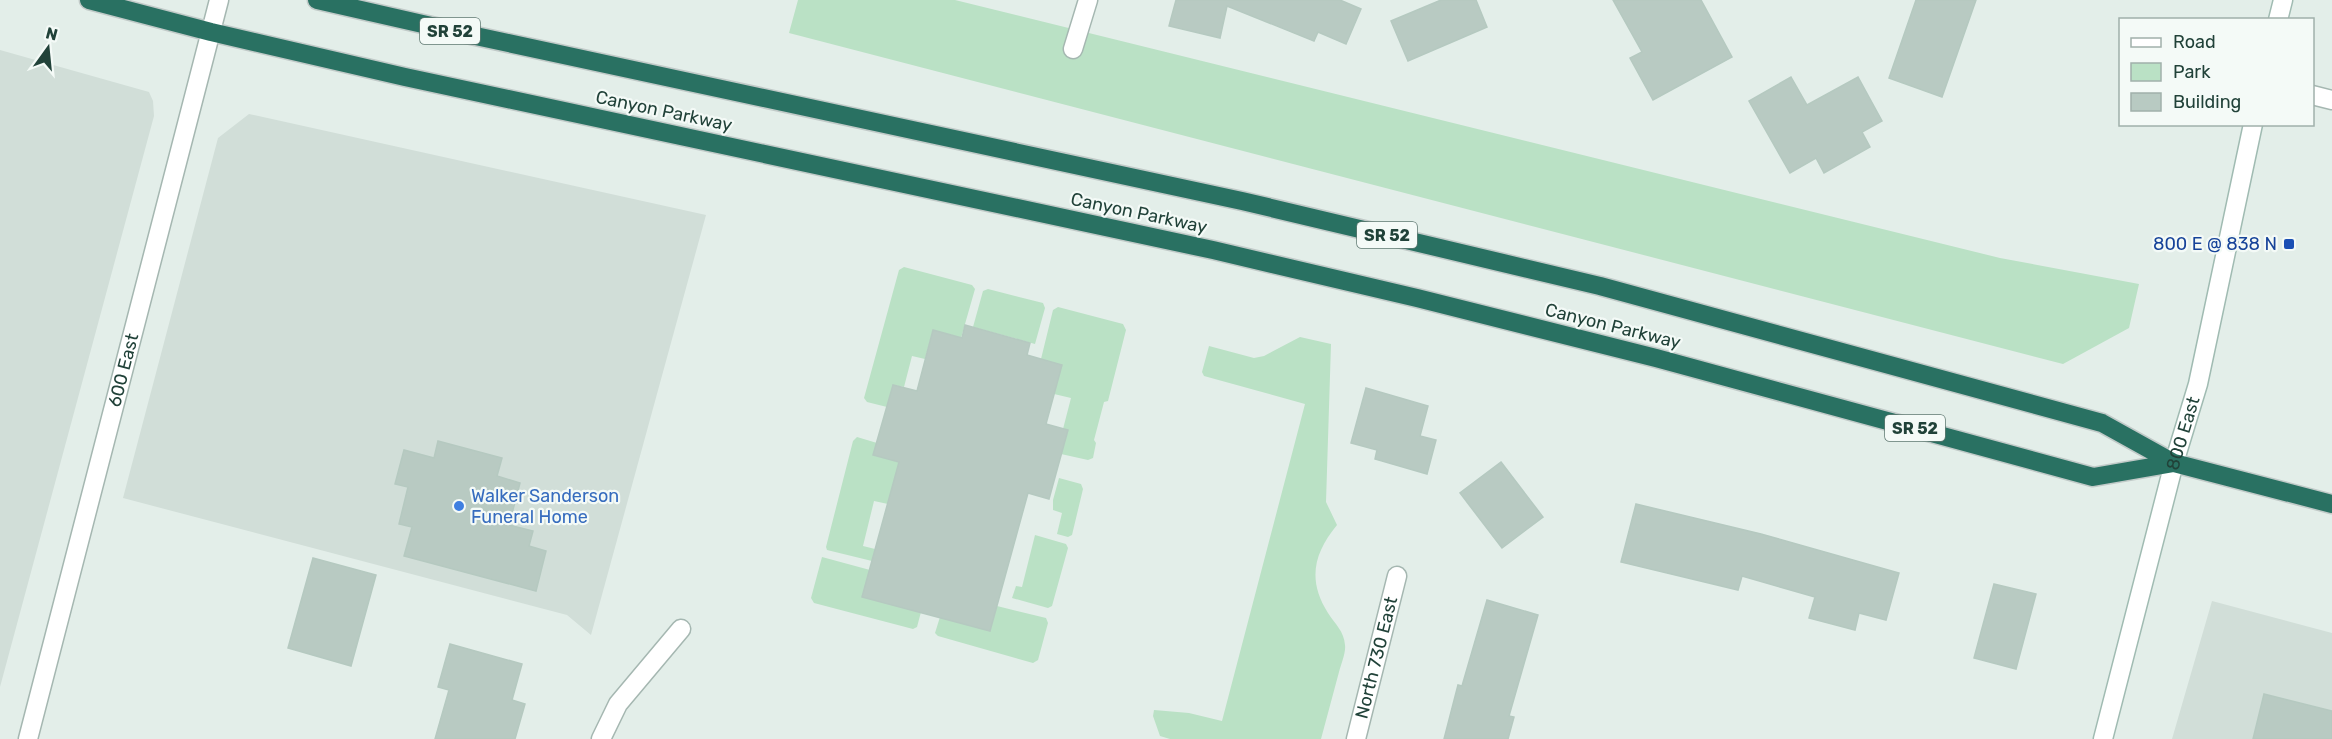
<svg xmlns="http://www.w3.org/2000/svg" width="2332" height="739" font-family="Rubik,sans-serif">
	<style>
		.built { fill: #d1ded8 }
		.green { fill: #bae1c5 }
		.building { fill: #b8cac2; stroke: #b5c9c0; stroke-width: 1.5 }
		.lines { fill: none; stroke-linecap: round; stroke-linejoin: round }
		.street-casing { stroke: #a5b7b1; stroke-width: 21 }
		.secondary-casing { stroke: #a0bbb2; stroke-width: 21 }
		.highway-casing { stroke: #c1cac8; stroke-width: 21 }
		.street { stroke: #fff; stroke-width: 18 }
		.secondary { stroke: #fff; stroke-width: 18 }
		.highway { stroke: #297162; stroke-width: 18 }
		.transit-dot { fill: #1a4fb4; stroke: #f4faf7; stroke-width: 2 }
		.shop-dot { fill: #3f7fe0; stroke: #f4faf7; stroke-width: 2 }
		.labels { text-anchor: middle; stroke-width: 4.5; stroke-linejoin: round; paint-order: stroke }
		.shield { fill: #f4faf7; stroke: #607972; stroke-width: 1.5 }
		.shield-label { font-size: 16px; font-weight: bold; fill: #214239 }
		.street-label { font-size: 18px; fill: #214239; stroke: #f4faf7 }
		.transit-label { font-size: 18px; fill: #164399; stroke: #f4faf7; text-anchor: end }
		.shop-label { font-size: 18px; fill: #366cbe; stroke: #f4faf7; text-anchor: start }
	</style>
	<rect width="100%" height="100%" fill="#e3eee9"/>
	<path class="built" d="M 0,50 L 149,92 L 153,101 L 154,116 L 0,687 Z
		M 249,114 L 706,215 L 591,635 L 567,615 L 123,498 L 218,138 Z
		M 2212,601 L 2332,633 L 2332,739 L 2172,739 Z"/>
	<path class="green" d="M 798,0 L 955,0 L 2000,258 L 2139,284 L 2129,328 L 2063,364 L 789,33 Z
		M 904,267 L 972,285 L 975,289 L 961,338 L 933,330 L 925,359 L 912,356 L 904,387 L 893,385 L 887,407 L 867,402 L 864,398 L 899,270 Z
		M 988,289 L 1043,303 L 1045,308 L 1035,344 L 973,327 L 983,291 Z
		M 1058,307 L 1123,324 L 1126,330 L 1108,401 L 1104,402 L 1094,440 L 1096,443 L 1093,458 L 1088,460 L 1061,454 L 1068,430 L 1063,429 L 1071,398 L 1054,394 L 1041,359 L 1053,310 Z
		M 1300,337 L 1331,344 L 1326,502 L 1337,525 C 1314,553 1307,580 1328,613 C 1335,624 1344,631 1345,645 C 1346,653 1341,664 1339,672 C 1333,694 1327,717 1321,739 L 1170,739 L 1160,736 L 1153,716 L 1154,710 L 1189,713 L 1222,721 L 1305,404 L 1204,376 L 1202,372 L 1209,346 L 1254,358 L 1264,356 Z
		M 857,437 L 877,443 L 873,455 L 899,462 L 888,504 L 874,501 L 863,546 L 875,549 L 872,561 L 827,550 L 826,547 L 853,441 Z
		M 1059,478 L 1081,484 L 1083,489 L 1072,535 L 1068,537 L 1057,534 L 1062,513 L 1053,510 L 1053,500 Z
		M 1035,535 L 1066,544 L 1068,548 L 1052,606 L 1048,608 L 1012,598 L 1016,586 L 1022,587 Z
		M 822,557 L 870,570 L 921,612 L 917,627 L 913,629 L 814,603 L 811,598 Z
		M 997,606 L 1046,618 L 1048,623 L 1038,660 L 1033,663 L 938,636 L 935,633 L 940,617 L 990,631 Z"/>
	<path class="building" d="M 1176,0 L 1340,0 L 1361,9 L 1346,44 L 1318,32 L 1314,41 L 1227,6 L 1220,38 L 1169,26 Z
		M 1441,0 L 1476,0 L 1487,27 L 1408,61 L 1391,21 Z
		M 1613,0 L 1701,0 L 1732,57 L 1653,100 L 1630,58 L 1642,52 Z
		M 1916,0 L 1976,0 L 1942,97 L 1889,78 Z
		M 1791,77 L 1807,105 L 1858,77 L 1882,121 L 1862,132 L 1870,147 L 1824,173 L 1816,158 L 1790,173 L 1749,101 Z
		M 965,325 L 1030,343 L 1027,355 L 1062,365 L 1046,424 L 1068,430 L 1049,499 L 1028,493 L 990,631 L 862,597 L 899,462 L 873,455 L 893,385 L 917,391 L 933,330 L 962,338 Z
		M 1366,388 L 1428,406 L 1420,436 L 1436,440 L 1427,474 L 1375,459 L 1377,450 L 1351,443 Z
		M 438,441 L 502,458 L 497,476 L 520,483 L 509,525 L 533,531 L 529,546 L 546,551 L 536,591 L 404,556 L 412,527 L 399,524 L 408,487 L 395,484 L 404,450 L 434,458 Z
		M 1501,462 L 1543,517 L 1502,548 L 1460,493 Z
		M 1636,504 L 1761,534 L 1899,573 L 1886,620 L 1859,613 L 1855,630 L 1809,618 L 1815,597 L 1742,576 L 1738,590 L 1621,562 Z
		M 313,558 L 376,575 L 351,666 L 288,648 Z
		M 1994,584 L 2036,594 L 2016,669 L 1974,658 Z
		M 1487,600 L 1538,615 L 1509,716 L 1514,717 L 1508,739 L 1444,739 L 1458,685 L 1462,686 Z
		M 450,644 L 522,664 L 512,700 L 525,704 L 515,739 L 435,739 L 449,690 L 438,687 Z
		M 2264,694 L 2332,711 L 2332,739 L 2253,739 Z"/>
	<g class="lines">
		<defs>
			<g id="street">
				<path d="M 1073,49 L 1088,0"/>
				<path d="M 2312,95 L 2332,100"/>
				<path id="s1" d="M 28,739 L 219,0"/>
				<path d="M 601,739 L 618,704 L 681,629"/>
				<path id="s2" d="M 1356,739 L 1397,576"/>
			</g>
			<g id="secondary">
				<path d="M 2278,20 L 2283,0"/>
				<path id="s3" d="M 2103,739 L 2174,463 L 2198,384 L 2253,124"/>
			</g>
			<path id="highway" d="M 89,0 L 211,32 L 405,77 L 1213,250 L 1417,298 L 1656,358 L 2093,477 L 2174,463
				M 317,0 L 471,35 L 1242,201 L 1600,286 L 2102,423 L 2174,463 L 2332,504"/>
		</defs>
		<use href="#street" class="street-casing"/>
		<use href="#secondary" class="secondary-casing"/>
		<use href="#highway" class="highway-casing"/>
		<use href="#street" class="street"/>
		<use href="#secondary" class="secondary"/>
		<use href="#highway" class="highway"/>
	</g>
	<rect class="transit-dot" x="2283" y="238" width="12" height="12" rx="3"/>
	<circle class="shop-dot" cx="459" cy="506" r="6"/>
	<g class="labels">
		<g class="shield">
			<rect x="420" y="18" width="60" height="26" rx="4.5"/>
			<rect x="1357" y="222" width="60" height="26" rx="4.5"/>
			<rect x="1885" y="415" width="60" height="26" rx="4.5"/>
		</g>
		<g class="shield-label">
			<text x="450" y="37">SR 52</text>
			<text x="1387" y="241">SR 52</text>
			<text x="1915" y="434">SR 52</text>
		</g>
		<g class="street-label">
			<text transform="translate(664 111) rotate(12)" y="6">Canyon Parkway</text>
			<text transform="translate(1139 213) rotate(12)" y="6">Canyon Parkway</text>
			<text transform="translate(1613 326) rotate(14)" y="6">Canyon Parkway</text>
			<text dy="6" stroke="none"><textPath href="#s1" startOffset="381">600 East</textPath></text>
			<text dy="6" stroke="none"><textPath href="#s3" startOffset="316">800 East</textPath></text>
			<text dy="6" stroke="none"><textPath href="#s2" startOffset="84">North 730 East</textPath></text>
		</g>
		<g class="transit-label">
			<text x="2277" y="250">800 E @ 838 N</text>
		</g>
		<g class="shop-label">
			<text x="471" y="502">Walker Sanderson<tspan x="471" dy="21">Funeral Home</tspan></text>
		</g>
	</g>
	<rect x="2119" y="18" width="195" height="108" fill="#f4faf7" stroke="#a0b0ab" stroke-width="1.5"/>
	<rect x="2131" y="38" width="30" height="9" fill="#ffffff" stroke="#a0b0ab" stroke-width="1.5"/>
	<text x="2173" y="48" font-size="18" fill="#214239">Road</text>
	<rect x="2131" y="63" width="30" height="18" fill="#bae1c5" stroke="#a0b0ab" stroke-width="1.5"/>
	<text x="2173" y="78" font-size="18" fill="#214239">Park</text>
	<rect x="2131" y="93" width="30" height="18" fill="#b8cac2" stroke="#a0b0ab" stroke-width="1.5"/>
	<text x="2173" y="108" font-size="18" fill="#214239">Building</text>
	<g transform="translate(48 48) rotate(15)" stroke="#f4faf7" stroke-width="4.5" paint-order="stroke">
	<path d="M0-4.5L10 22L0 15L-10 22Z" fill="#214239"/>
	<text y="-9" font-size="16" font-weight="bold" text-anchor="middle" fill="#214239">N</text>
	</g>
</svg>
